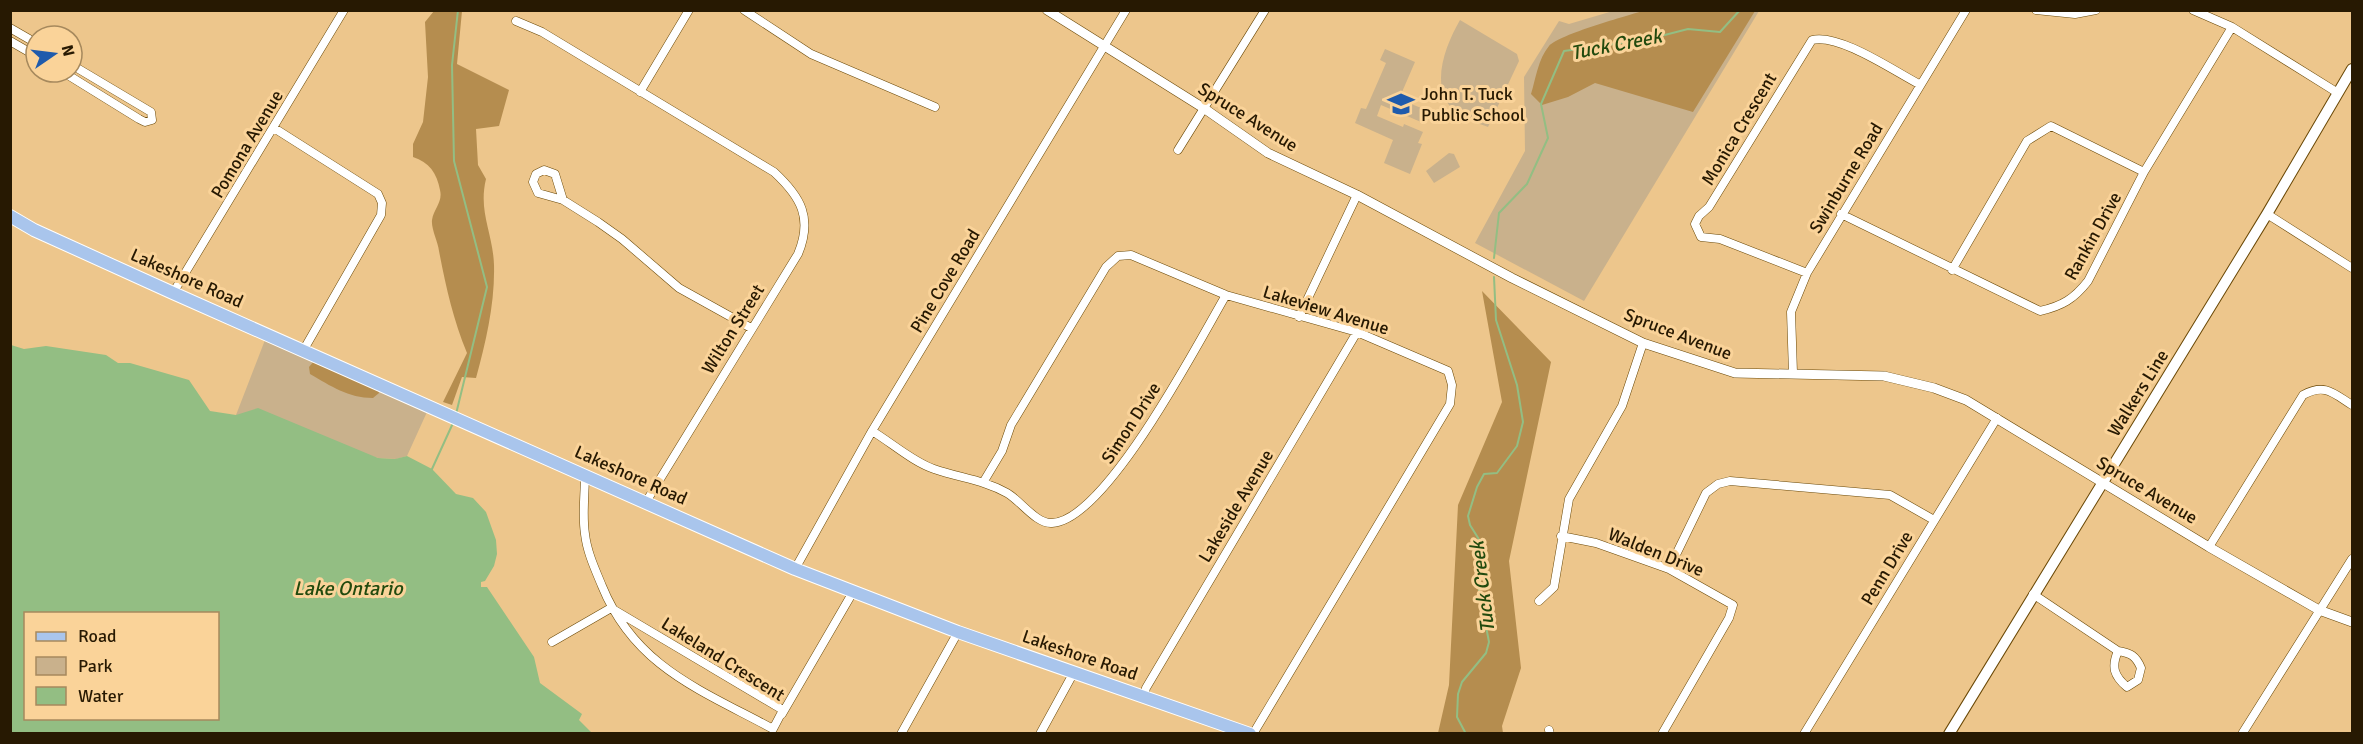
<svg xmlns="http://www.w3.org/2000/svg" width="2363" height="744" font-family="Signika,sans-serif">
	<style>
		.green { fill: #c9b18c }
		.forest { fill: #b58d4f }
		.water { fill: #93be83; fill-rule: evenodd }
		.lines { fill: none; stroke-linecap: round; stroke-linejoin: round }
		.stream { stroke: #93be83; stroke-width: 2 }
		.minor-casing { stroke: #6a4806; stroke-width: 9 }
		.tertiary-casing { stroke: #6a4806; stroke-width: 10 }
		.secondary-casing { stroke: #6a4806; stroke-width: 12 }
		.primary-casing { stroke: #fff; stroke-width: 14 }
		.minor { stroke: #fff; stroke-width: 8 }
		.tertiary { stroke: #fff; stroke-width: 9 }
		.secondary { stroke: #fff; stroke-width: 10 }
		.primary { stroke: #a9c5ec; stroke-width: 12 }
		.labels { text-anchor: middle; stroke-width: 6; stroke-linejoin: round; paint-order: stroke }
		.poi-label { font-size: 18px; fill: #271902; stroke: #fad399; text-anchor: start }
		.street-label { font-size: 18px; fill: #271902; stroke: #fad399 }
		.water-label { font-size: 20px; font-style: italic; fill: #224a0e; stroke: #fad399 }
	</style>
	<rect width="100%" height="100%" fill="#edc68c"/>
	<path class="green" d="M 1613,11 L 1759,11 L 1584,301 L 1475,243 L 1525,151 L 1524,77 L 1559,21 L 1569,24 Z
		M 1460,20 L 1517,54 L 1519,61 L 1488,127 C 1478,123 1467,120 1458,114 C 1427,91 1445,46 1460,20 Z
		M 1385,49 L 1415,62 L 1399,99 L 1426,110 L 1421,122 L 1381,105 L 1377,116 L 1403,127 L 1404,124 L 1423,132 L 1418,143 L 1422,144 L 1410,174 L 1384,163 L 1393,140 L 1355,123 L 1361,108 L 1366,109 L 1386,63 L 1380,60 Z
		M 1449,153 L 1454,154 L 1460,167 L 1434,183 L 1426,171 Z
		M 265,340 L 427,412 L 407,456 L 396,459 L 378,458 L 236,415 Z"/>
	<path class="forest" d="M 1646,10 L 1755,11 L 1693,112 L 1595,83 L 1568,97 L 1542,105 L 1531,94 C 1536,78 1538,59 1549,46 C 1560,34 1627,16 1646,10 Z
		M 434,11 L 462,11 L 457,64 L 509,90 L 499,126 L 476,129 L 478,165 L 486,179 C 478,212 493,233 494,265 C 495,303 486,342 476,378 L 462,377 L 452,405 L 443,402 L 467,353 C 453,319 446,287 439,251 C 438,242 431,229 432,220 C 434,208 443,202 440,190 C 437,173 429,162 413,157 L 413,144 L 423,122 L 428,77 L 425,22 Z
		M 1482,291 L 1551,362 L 1509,561 L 1521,668 L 1502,726 L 1503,733 L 1438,733 L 1449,685 L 1458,505 L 1502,402 Z
		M 314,361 L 377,386 L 379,393 L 373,398 C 348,398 331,386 310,374 L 309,367 Z"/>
	<path class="water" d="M 11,345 L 24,349 L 46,346 L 106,355 L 118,363 L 130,363 L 189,380 L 210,411 L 236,415 L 258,408 L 378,458 L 395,459 L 407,456 L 432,469 L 456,494 L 473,498 L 486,512 L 496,540 L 497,554 L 494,566 L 485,581 L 481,582 L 481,587 L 487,587 L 534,657 L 540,683 L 582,714 L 579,720 L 592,733 L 11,733 ZM 26,614 L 218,614 L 218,718 L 26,718 Z"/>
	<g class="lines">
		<path class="stream" d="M 1494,258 L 1499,213 L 1527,184 L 1548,138 L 1541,104 L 1564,51 L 1649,39 L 1688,29 L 1720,32 L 1740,10
			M 456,414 L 487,287 L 454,161 L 452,65 L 458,10
			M 432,469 L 453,423
			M 1466,734 L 1457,717 L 1458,694 L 1462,682 L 1486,653 L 1489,642 L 1479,590 L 1480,541 L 1470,525 L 1468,516 L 1477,487 L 1484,474 L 1497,473 L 1517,446 L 1523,422 L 1517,385 L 1496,320 L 1494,277"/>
		<defs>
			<path id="minor" d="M 744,10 L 811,54 L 935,107
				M 2036,10 L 2075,14 L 2096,10
				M 2193,10 L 2232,27 L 2338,93
				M 516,21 L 542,32 L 774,172 C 801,197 813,218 798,254 L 646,502
				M 10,28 L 36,43
				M 10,41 L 36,56
				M 63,72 L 139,119 L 145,122 L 152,120 L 151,112 L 72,65
				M 640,92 L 689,10
				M 274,128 L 378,194 L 382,203 L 381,215 L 303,351
				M 1178,150 L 1265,10
				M 563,200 L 555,174 L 544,170 L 536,174 L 533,182 L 538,193 L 563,200 L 598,222 L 622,239 L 679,288 L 751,328
				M 1841,214 L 2040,311 C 2062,306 2074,299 2088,281 L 2144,172 L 2232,27
				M 2267,214 L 2352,268
				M 1952,270 L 2027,141 L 2051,126 L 2144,172
				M 1807,273 L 1720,239 L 1701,237 L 1695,224 L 1699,216 L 1709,207 L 1812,40 C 1839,33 1894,71 1919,84
				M 173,293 L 344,10
				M 1299,317 L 1357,195
				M 1793,373 L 1791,312 L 1807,273 L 1966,10
				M 872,431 C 892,443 913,462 934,469 C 960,478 984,480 1007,493 C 1021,501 1036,524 1052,523 C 1106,521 1199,341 1226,295
				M 585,474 C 585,493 582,515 585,534 C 587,552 595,569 602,586 C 635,667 701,690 773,729 L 783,710 L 611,608
				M 984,481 L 1002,451 L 1011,425 L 1106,267 L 1118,256 L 1131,255 L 1226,295 L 1357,332 L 1448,371 L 1452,385 L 1450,404 L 1253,734
				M 1561,536 L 1596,543 L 1669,569 L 1733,605 L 1729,618 L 1662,734
				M 2209,547 L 2303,395 C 2325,383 2333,393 2352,405
				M 795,569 L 872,431 L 1126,10
				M 1669,569 L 1706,493 L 1718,484 L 1730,481 L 1890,495 L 1934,520
				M 2033,594 L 2118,651 C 2131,653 2136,656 2141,668 L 2138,680 L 2127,687 C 2114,676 2111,667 2118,651
				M 1539,601 L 1554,587 L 1569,499 L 1622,406 L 1643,343
				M 552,642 L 611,608
				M 1144,697 L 1146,688 L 1357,332
				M 782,714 L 853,592
				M 1549,730 L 1550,734
				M 901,734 L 958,632
				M 1040,734 L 1074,672
				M 1804,734 L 1997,418
				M 2242,734 L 2352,559"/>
			<path id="tertiary" d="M 1047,10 L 1205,109 L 1268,153 L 1357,195 L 1512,278 L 1643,343 L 1735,373 L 1884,376 L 1934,388 L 1966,400 L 2209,547 L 2319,610 L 2352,622"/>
			<path id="secondary" d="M 1949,734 L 2267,214 L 2352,69"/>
			<path id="primary" d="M 10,216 L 34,230 L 173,293 L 795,569 L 958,632 L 1250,734"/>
		</defs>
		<use href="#minor" class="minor-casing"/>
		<use href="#tertiary" class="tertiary-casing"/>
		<use href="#secondary" class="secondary-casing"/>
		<use href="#primary" class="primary-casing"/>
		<use href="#minor" class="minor"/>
		<use href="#tertiary" class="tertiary"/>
		<use href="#secondary" class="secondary"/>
		<use href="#primary" class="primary"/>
	</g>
	<defs>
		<symbol id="school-bare" viewBox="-9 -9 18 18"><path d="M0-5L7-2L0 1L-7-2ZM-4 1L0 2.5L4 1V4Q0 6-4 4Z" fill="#1f5bac" stroke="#fad399" stroke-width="2.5" paint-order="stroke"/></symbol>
	</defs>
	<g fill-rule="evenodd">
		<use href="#school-bare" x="1382" y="85" width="38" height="38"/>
	</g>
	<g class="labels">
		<g class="poi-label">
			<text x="1421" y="100">John T. Tuck<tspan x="1421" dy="21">Public School</tspan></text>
		</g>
		<g class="street-label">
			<text transform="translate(1248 117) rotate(32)" y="6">Spruce Avenue</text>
			<text transform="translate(1739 129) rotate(-59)" y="6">Monica Crescent</text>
			<text transform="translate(247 144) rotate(-59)" y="6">Pomona Avenue</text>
			<text transform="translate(1846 178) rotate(-59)" y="6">Swinburne Road</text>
			<text transform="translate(2093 236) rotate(-61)" y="6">Rankin Drive</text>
			<text transform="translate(187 278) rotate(24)" y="6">Lakeshore Road</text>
			<text transform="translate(945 281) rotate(-59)" y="6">Pine Cove Road</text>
			<text transform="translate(1326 310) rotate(17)" y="6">Lakeview Avenue</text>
			<text transform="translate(733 329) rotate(-58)" y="6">Wilton Street</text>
			<text transform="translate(1678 334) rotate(21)" y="6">Spruce Avenue</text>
			<text transform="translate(2138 393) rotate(-58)" y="6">Walkers Line</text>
			<text transform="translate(1131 423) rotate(-57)" y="6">Simon Drive</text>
			<text transform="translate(631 475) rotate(24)" y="6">Lakeshore Road</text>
			<text transform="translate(2147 490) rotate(31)" y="6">Spruce Avenue</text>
			<text transform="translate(1236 506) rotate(-59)" y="6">Lakeside Avenue</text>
			<text transform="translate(1656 552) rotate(22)" y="6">Walden Drive</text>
			<text transform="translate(1887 568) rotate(-59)" y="6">Penn Drive</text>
			<text transform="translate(1080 655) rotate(19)" y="6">Lakeshore Road</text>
			<text transform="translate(723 659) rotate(32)" y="6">Lakeland Crescent</text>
		</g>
		<g class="water-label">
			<text transform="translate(1616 44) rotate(-11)" y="7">Tuck Creek</text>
			<text transform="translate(1482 587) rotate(-97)" y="7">Tuck Creek</text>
			<text x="348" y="595">Lake Ontario</text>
		</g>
	</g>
	<rect width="2363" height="744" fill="none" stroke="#271902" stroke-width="24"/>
	<rect x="24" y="612" width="195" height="108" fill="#fad399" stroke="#a6895d" stroke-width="1.5"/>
	<rect x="36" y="632" width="30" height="9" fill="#a9c5ec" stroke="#a6895d" stroke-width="1.5"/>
	<text x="78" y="642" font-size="18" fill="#271902">Road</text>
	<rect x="36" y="657" width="30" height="18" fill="#c9b18c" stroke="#a6895d" stroke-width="1.5"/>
	<text x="78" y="672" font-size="18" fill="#271902">Park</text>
	<rect x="36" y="687" width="30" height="18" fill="#93be83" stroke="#a6895d" stroke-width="1.5"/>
	<text x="78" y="702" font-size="18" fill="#271902">Water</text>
	<g transform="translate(54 54) rotate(76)"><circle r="28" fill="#fad399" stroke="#a6895d" stroke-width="1.5"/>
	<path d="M0-4.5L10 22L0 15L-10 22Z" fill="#1f5bac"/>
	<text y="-9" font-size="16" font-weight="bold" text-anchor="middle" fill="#271902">N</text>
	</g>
</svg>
